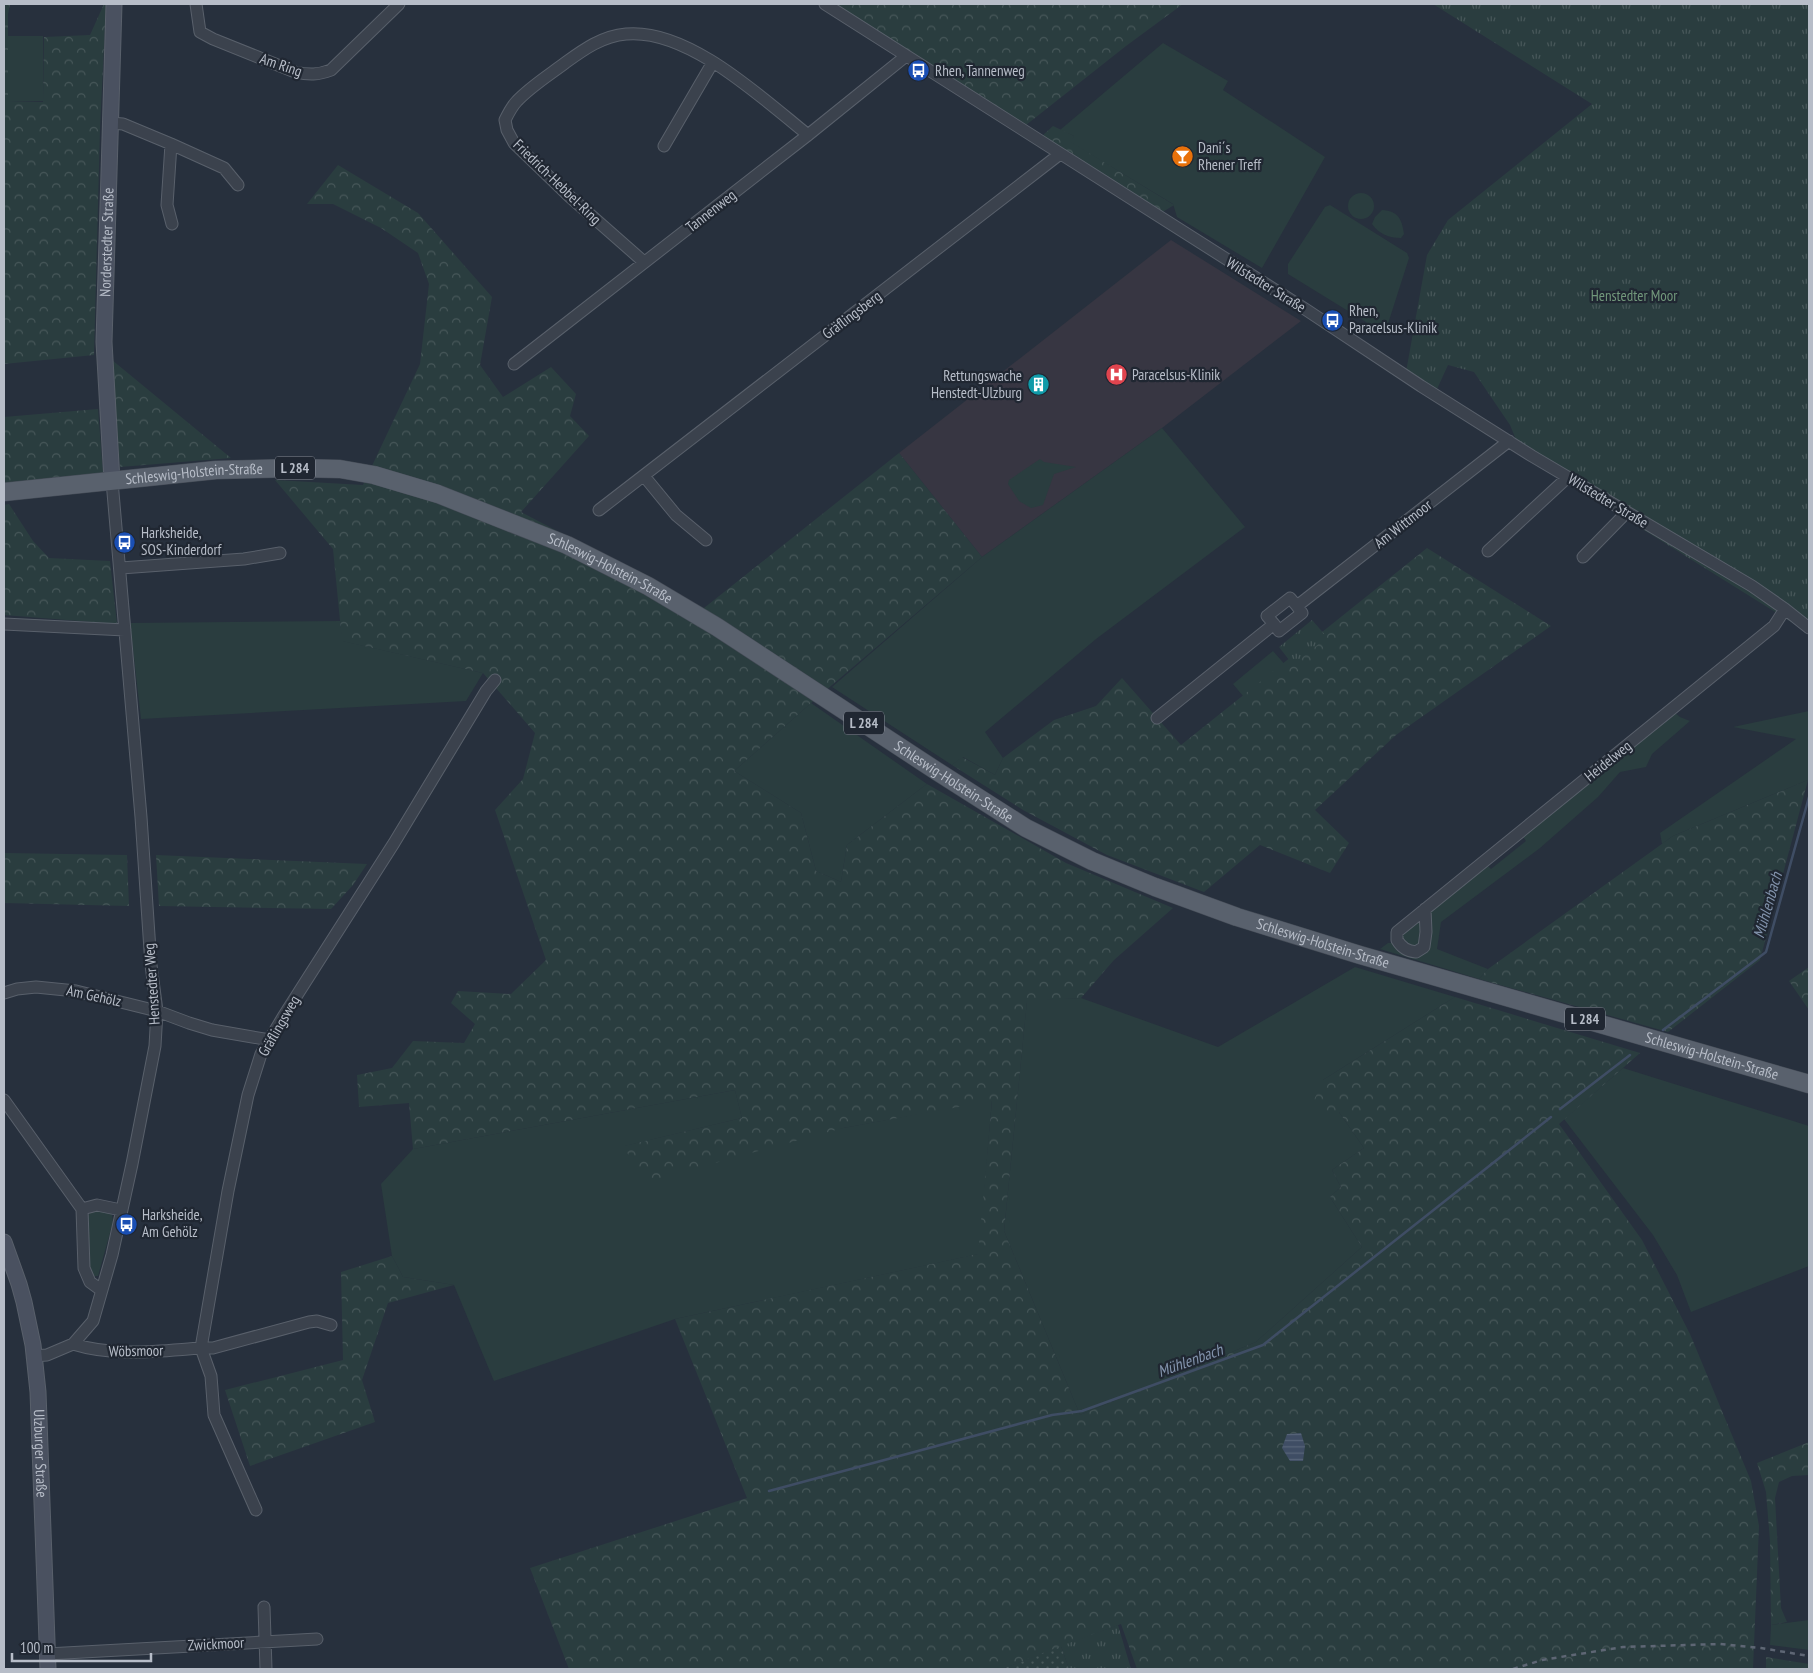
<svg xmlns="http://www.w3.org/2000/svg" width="1813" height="1673" font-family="'PT Sans Narrow',sans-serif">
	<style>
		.medical { fill: #373642 }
		.grass { fill: #2a3d3f }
		.forest { fill: url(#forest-crowns) }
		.park { fill: url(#park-tufts) }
		.garden { fill: url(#garden-dots) }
		.water { fill: url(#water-rules) }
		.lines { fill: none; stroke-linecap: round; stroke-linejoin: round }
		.stream { stroke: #3f4d64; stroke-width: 2.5 }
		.street-casing { stroke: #59606b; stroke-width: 13 }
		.secondary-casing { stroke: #59606b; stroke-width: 17 }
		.primary-casing { stroke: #444b56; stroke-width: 19 }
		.street { stroke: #3b424d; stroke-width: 11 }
		.secondary { stroke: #4a5160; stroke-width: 15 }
		.primary { stroke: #59616d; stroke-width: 18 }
		.rail { stroke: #5e6674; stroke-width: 2.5; stroke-dasharray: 5 5; stroke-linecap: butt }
		.labels { text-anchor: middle; stroke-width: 4.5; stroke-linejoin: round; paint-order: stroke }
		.shield { fill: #202732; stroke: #8a909b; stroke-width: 1 }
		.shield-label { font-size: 14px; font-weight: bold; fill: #b7bdc8 }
		.street-label { font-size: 15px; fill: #b7bdc8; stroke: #202732 }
		.poi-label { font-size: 15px; fill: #b7bdc8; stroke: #202732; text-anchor: start }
		.park-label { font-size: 15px; fill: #71977b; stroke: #202732 }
		.water-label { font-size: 16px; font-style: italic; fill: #8293ac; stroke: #202732 }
	</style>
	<defs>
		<pattern id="forest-crowns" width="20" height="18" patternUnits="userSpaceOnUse" patternTransform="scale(1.25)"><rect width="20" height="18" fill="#2a3d3f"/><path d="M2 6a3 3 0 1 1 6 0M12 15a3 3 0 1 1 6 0" fill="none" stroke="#475759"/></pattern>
		<pattern id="park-tufts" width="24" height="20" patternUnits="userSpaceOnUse" patternTransform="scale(1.25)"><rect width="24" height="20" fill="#2a3d3f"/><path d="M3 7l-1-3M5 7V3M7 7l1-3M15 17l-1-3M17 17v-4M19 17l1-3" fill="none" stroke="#475759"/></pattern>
		<pattern id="garden-dots" width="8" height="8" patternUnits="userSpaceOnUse" patternTransform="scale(1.25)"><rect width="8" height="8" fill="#2a3d3f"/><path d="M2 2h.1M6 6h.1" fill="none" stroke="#475759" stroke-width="1.8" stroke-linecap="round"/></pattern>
		<pattern id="water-rules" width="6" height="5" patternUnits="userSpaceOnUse" patternTransform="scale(1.25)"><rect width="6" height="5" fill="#3f4d64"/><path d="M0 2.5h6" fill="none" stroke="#586579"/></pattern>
	</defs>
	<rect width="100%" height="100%" fill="#27303d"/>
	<path class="medical" d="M 1171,240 L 1301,321 L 1162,428 L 982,557 L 899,453 Z"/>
	<path class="grass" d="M 8,36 L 43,36 L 43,101 L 8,101 Z
		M 1163,43 L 1228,81 L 1223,90 L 1325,157 L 1262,268 L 1177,217 L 1173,204 L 1070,142 L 1074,136 L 1060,130 Z
		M1348 206a13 13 0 1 1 26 0a13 13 0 1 1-26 0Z
		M 1330,205 L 1407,253 L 1409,258 L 1386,330 L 1379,330 L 1288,274 L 1288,264 L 1325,207 Z
		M 1382,210 C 1398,211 1402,219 1404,234 L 1401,238 C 1389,238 1379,234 1372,224 L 1375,217 Z
		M 1162,428 L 1245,527 L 1096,639 L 985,732 L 1003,758 L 995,775 L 963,757 L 952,765 L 832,687 L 982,557 Z
		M 1040,459 L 1044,462 L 1076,467 L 1054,474 L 1043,505 L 1031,508 L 1019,501 L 1008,484 L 1009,480 Z
		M 340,621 L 343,641 L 483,673 L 466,701 L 141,719 L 130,623 Z
		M 1273,651 L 1288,668 L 1248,702 L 1233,684 Z
		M 811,703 L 927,784 L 847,845 L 841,882 L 816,871 L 801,813 L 734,771 Z
		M 1809,711 L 1808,780 L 1673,836 L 1662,844 L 1660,833 L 1796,739 L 1733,727 Z
		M 1674,712 L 1680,717 L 1690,721 L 1652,754 L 1646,767 L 1620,772 L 1598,797 L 1540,848 L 1441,922 L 1437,949 L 1488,969 L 1479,979 L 1380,949 L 1388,943 L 1395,943 L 1417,954 L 1429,910 L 1486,864 L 1491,869 L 1526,841 L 1522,835 Z
		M 1420,920 L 1424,940 L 1417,949 C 1408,945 1399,943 1401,932 Z
		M 1355,967 L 1455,997 L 1323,1080 L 1339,1112 L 1364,1148 L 1332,1170 L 1341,1187 L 1330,1197 L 1362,1247 L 1256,1342 L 1080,1415 L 1004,1231 L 1027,1000 L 1081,998 L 1218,1047 Z
		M 1623,1068 L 1809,1126 L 1809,1266 L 1691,1312 L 1677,1275 L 1653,1235 L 1564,1119 Z
		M 735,1090 L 742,1118 L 625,1146 L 843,1128 L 992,1100 L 979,1254 L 675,1319 L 494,1381 L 454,1285 L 403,1277 L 392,1256 L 381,1184 L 413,1149 Z
		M 96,1210 L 109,1212 L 112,1215 L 113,1222 L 98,1276 L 94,1276 L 89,1265 L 87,1218 L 90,1213 Z
		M 1809,1620 L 1809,1650 L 1770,1645 L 1771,1625 Z"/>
	<path class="forest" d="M 4,4 L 10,4 L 8,14 L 8,101 L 43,102 L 44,37 L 90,35 L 104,4 L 106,4 L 100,129 L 94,355 L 4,364 Z
		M 831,4 L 1183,4 L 1126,46 L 1026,125 Z
		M 1053,126 L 1074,136 L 1071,142 L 1174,205 L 1161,213 L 1042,136 Z
		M 338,165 L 418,213 L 492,297 L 480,365 L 503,397 L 551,367 L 576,394 L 570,416 L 589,436 L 521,512 L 704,608 L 899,453 L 982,557 L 811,703 L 734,771 L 801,813 L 816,871 L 841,882 L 847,845 L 927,784 L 1066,863 L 1173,908 L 1114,960 L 1081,998 L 1027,1001 L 1004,1231 L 1080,1415 L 1256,1342 L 1362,1247 L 1330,1197 L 1341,1187 L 1332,1170 L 1364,1148 L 1339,1112 L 1326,1115 L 1313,1102 L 1323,1080 L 1455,997 L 1640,1053 L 1559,1124 L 1642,1240 L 1690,1334 L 1751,1481 L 1759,1526 L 1753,1669 L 1137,1669 L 1121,1624 L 1002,1669 L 569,1669 L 530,1568 L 747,1498 L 675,1319 L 978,1254 L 992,1101 L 843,1128 L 642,1183 L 624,1146 L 742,1118 L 735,1090 L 413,1149 L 409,1103 L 359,1107 L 357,1075 L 392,1068 L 413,1041 L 464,1043 L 475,1024 L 451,1003 L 458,991 L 511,994 L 546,960 L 495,810 L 523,779 L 535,733 L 483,673 L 342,641 L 333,549 L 275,480 L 363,485 L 420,364 L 429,284 L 418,253 L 381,228 L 333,204 L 307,204 Z
		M 112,360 L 231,458 L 120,467 Z
		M 98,409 L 103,473 L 4,484 L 4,417 Z
		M 9,504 L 33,541 L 49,558 L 110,561 L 117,624 L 4,615 L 4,505 Z
		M 1427,548 L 1551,626 L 1396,735 L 1315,810 L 1349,843 L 1330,873 L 1260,845 L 1204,892 L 1107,855 L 1023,810 L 952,765 L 962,757 L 995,775 L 1003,758 L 1054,720 L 1096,706 L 1122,678 L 1181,745 Z
		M 1808,780 L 1760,960 L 1668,1032 L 1479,979 L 1488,969 L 1673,836 Z
		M 4,853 L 127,855 L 129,906 L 4,903 Z
		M 156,855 L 367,864 L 353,885 L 331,909 L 159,906 Z
		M 1809,967 L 1809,1010 L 1789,981 Z
		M 392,1256 L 403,1277 L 454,1285 L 388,1303 L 362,1380 L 375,1422 L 250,1466 L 225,1390 L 343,1360 L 341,1272 Z
		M 1809,1442 L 1809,1475 L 1792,1476 L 1779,1482 L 1775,1498 L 1781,1608 L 1787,1622 L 1771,1625 L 1770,1541 L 1766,1492 L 1757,1463 Z
		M 1766,1657 L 1809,1664 L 1809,1669 L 1766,1669 Z"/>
	<path class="park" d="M 1433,4 L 1809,4 L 1809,633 L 1522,454 L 1510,425 L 1474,372 L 1448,365 L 1437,389 L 1406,372 L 1427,255 L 1448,220 L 1592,104 Z
		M 1312,620 L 1327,637 L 1293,665 L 1279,647 Z
		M 1118,1625 L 1131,1669 L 1069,1669 L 1061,1646 Z"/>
	<path class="garden" d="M 1061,1646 L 1069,1669 L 1002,1669 Z"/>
	<path class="water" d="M 1301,1433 L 1305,1446 L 1303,1461 L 1290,1461 L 1282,1448 L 1287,1434 Z"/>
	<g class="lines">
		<path class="stream" d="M 1663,1030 L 1766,952 L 1809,797
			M 1560,1109 L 1630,1055
			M 769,1491 L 1052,1415 L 1082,1411 L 1263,1345 L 1551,1117"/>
		<defs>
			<path id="street" d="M 196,4 L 200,32 L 213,39 L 295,72 C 309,75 318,75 331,70 L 399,4
				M 825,4 L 1305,309 L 1421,386 L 1532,456 L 1752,586 L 1785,609 L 1809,628
				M 111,123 L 123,124 L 171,144
				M 664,146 L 713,62
				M 172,224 L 167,205 L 171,144 L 224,168 L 238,185
				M 644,262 L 569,196 L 514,143 L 507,130 L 505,120 C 508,114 512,106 517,101 C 530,87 549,75 565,63 C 583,50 602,36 626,34 C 688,28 762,98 808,135
				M 514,364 L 808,135 L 906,56
				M 644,476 L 676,515 L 706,540
				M 599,510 L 1060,154
				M 1488,551 L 1568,477
				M 1583,557 L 1627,512
				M 121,568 L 244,559 L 280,553
				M 4,624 L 125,630
				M 1274,624 L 1279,631 L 1302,613 L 1297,606
				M 1157,718 L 1274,624 L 1267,616 L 1290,598 L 1297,606 L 1509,441
				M 1425,909 L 1426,932 L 1424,947 L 1416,952 C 1407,951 1402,948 1397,940 L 1397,932 L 1774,626 L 1785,609
				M 4,993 L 17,989 L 36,987 L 76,991 L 157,1011 L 189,1023 L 212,1030 L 270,1040
				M 4,1100 L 82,1209 L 84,1268 L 90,1282 L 101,1290
				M 82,1209 L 97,1205 L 121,1210
				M 331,1325 L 317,1321 L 309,1322 L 213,1348 L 201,1348 L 228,1191 L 248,1095 L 261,1054 L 283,1017 L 394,843 L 486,691 L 495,680
				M 73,1344 C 115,1357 157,1351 201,1348 L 211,1376 L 214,1415 L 256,1510
				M 34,1356 L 47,1355 L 73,1344 L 93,1321 L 112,1255 L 132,1164 L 155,1046 L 157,1011 L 151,965 L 141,817 L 112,481
				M 264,1607 L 266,1669
				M 47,1654 L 317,1639"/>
			<g id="secondary">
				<path id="s1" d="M 112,481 L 104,342 L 114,4"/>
				<path id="s2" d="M 4,1242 L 19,1284 L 24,1302 L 33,1345 L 38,1392 L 48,1669"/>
			</g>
			<g id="primary">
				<path id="s3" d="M 4,492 L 216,470 L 295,468 L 340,469 L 374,475 L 438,494 L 567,545 L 648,586 L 717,627 L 935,770 L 1026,828 L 1092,861 L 1155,887 L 1237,917 L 1360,955 L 1809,1084"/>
			</g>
		</defs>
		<use href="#street" class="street-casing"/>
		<use href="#secondary" class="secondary-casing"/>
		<use href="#primary" class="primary-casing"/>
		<use href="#street" class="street"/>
		<use href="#secondary" class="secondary"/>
		<use href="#primary" class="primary"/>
		<path class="rail" d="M 1513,1669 L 1542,1660 L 1623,1647 L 1720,1644 L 1761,1648 L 1809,1656"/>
	</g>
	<defs>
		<symbol id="bus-disc" viewBox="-11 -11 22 22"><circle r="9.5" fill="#1a4fb4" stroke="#202732"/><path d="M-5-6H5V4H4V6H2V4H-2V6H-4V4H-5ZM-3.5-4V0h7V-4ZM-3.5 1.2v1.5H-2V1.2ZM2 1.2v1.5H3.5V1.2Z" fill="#fff"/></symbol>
		<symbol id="bar-disc" viewBox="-11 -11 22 22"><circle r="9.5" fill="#e8710a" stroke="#202732"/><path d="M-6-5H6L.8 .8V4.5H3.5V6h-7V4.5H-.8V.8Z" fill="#fff"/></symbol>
		<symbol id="hospital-disc" viewBox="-11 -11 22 22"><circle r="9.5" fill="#e0444e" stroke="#202732"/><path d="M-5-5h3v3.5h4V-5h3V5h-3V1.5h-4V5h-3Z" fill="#fff"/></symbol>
		<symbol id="building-disc" viewBox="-11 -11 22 22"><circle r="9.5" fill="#0f9aa8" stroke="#202732"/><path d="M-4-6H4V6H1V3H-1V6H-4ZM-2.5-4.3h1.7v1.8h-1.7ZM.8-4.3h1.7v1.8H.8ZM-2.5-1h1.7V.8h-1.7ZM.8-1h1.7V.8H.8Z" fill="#fff"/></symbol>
	</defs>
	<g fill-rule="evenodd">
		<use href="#bus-disc" x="906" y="58" width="25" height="25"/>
		<use href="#bar-disc" x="1170" y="144" width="25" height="25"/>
		<use href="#bus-disc" x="1320" y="308" width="25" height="25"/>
		<use href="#hospital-disc" x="1104" y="362" width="25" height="25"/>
		<use href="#building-disc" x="1026" y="372" width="25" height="25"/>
		<use href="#bus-disc" x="112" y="530" width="25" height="25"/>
		<use href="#bus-disc" x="114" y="1212" width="25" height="25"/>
	</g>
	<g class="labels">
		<g class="shield">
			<rect x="275" y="456.5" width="40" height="23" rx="4"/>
			<rect x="844" y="711.5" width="40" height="23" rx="4"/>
			<rect x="1565" y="1007.5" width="40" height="23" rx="4"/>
		</g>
		<g class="shield-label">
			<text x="295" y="473">L 284</text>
			<text x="864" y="728">L 284</text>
			<text x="1585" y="1024">L 284</text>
		</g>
		<g class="street-label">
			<text transform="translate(281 65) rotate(19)" y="5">Am Ring</text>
			<text transform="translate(557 182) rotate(44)" y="5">Friedrich-Hebbel-Ring</text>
			<text transform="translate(711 211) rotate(-38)" y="5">Tannenweg</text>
			<text dy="5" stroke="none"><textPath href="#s1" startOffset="239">Norderstedter Straße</textPath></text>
			<text transform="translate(1266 285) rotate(32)" y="5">Wilstedter Straße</text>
			<text transform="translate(852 315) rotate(-37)" y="5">Gräflingsberg</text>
			<text dy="5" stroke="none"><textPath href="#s3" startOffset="191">Schleswig-Holstein-Straße</textPath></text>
			<text transform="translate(1608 501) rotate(31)" y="5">Wilstedter Straße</text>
			<text transform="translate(1403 524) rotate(-38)" y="5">Am Wittmoor</text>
			<text dy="5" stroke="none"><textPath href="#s3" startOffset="626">Schleswig-Holstein-Straße</textPath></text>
			<text transform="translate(1608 761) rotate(-39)" y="5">Heidelweg</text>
			<text dy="5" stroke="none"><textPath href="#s3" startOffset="1031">Schleswig-Holstein-Straße</textPath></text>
			<text dy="5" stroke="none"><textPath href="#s3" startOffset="1436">Schleswig-Holstein-Straße</textPath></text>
			<text transform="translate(152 984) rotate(-94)" y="5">Henstedter Weg</text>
			<text transform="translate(94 996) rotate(12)" y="5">Am Gehölz</text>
			<text transform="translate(279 1026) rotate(-60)" y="5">Gräflingsweg</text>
			<text dy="5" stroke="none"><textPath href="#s3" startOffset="1841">Schleswig-Holstein-Straße</textPath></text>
			<text transform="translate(136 1351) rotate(-1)" y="5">Wöbsmoor</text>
			<text dy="5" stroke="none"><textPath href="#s2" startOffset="216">Ulzburger Straße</textPath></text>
			<text transform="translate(216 1644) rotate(-3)" y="5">Zwickmoor</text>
		</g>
		<g class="poi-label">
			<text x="935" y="76">Rhen, Tannenweg</text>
			<text x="1198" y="153">Dani´s<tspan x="1198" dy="17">Rhener Treff</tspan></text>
			<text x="1349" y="316">Rhen,<tspan x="1349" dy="17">Paracelsus-Klinik</tspan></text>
			<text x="1132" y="380">Paracelsus-Klinik</text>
			<text x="1022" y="381" text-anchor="end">Rettungswache<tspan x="1022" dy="17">Henstedt-Ulzburg</tspan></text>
			<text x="141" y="538">Harksheide,<tspan x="141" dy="17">SOS-Kinderdorf</tspan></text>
			<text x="142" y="1220">Harksheide,<tspan x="142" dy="17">Am Gehölz</tspan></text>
		</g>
		<g class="park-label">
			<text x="1634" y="301">Henstedter Moor</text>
		</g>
		<g class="water-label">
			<text transform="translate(1767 905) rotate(-74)" y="6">Mühlenbach</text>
			<text transform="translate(1190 1360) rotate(-20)" y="6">Mühlenbach</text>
		</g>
	</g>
	<rect width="1813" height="1673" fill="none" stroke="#b7bdc8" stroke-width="10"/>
	<path d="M12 1653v8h139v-8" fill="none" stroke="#b7bdc8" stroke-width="2.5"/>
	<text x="20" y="1653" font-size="15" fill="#b7bdc8" stroke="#202732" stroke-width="4" paint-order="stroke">100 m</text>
</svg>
